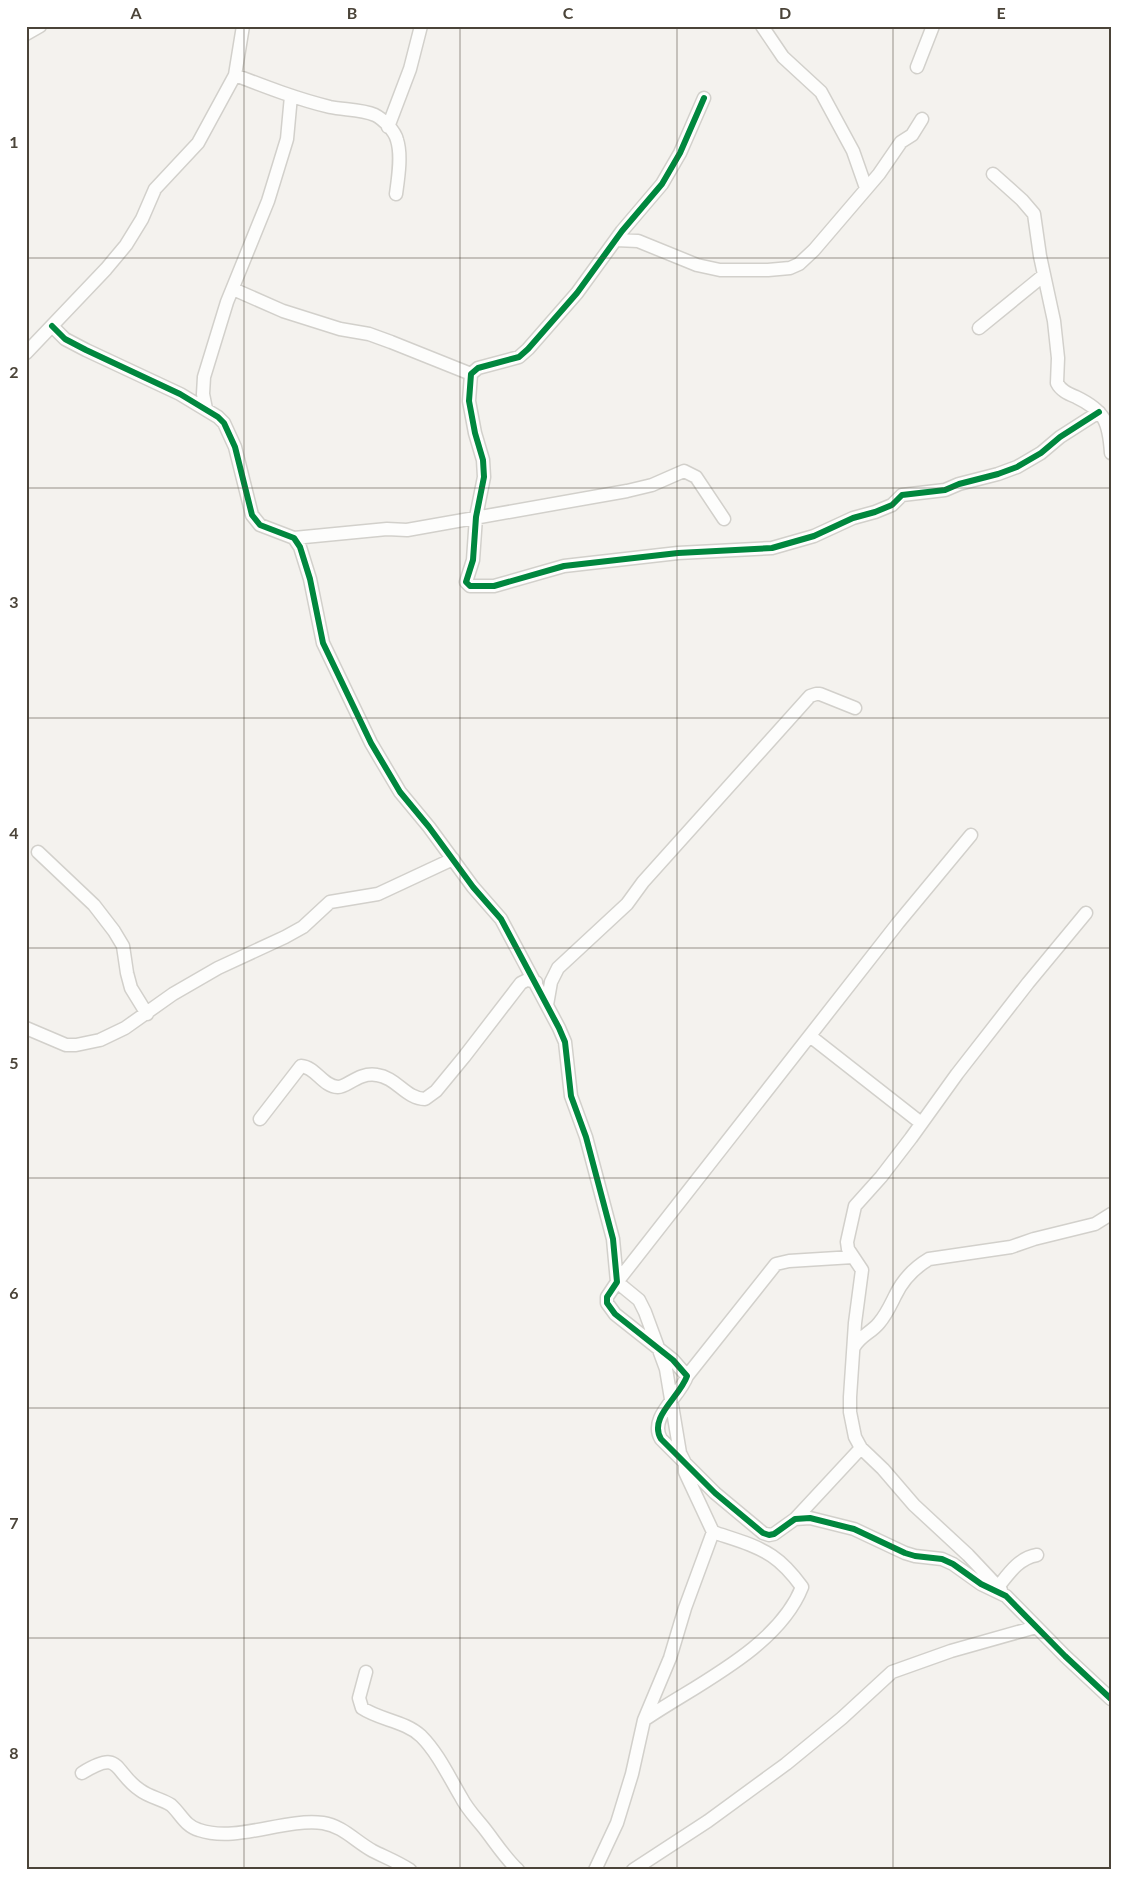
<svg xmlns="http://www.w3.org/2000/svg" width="1137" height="1896" font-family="Lato,sans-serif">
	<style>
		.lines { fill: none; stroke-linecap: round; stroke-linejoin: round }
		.minor-casing { stroke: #d2d0cb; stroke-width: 15 }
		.minor { stroke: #fdfdfc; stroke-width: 12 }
		.cycleway-casing { stroke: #fff; stroke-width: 9 }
		.cycleway { stroke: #00873e; stroke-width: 6 }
		.grid { fill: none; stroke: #4b4439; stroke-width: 1; stroke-opacity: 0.55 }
		.neatline { fill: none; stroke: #4b4439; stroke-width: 2 }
		.grid-label { font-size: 16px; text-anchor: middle; font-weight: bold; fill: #4b4439 }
	</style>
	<rect width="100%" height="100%" fill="#f4f2ee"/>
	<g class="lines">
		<defs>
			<path id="minor" d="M 762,26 L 783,57 L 821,92 L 853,151 L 866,188
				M 26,34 L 40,26
				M 917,67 L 933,26
				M 235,75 C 266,87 297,99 330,107 C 344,110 361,109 375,115 C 383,119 395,131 397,140 C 402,155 398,179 396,194
				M 704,98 L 680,153 L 662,184 L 622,231 L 577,293 L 528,349 L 519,357 L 478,368 L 471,374 L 469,401 L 475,433 L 483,460 L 484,477 L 476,517 L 473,560 L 466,582 L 470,586 L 494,586 L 564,566 L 678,553 L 772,548 L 814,536 L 853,518 L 875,512 L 892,505 L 902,495 L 945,490 L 959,484 L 998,474 L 1017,467 L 1041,453 L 1060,437 L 1099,412
				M 388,127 L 410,69 L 421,26
				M 993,174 L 1022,200 L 1034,214 L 1040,256 L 1054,321 L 1058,358 L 1057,383 C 1061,391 1069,394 1076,397 C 1105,411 1109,422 1111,453
				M 616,240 L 638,241 L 697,265 L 720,270 L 768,270 L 790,268 L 799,264 L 814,250 L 879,174 L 901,142 L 912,135 L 922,119
				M 233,289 L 283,311 L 340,329 L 369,334 L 391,342 L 471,374
				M 52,326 L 65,339 L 86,350 L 180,394 L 218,417 L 224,423 L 235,447 L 252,515 L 260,525 L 294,538 L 300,547 L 310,579 L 323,643 L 371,743 L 400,792 L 429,827 L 473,887 L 501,919 L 559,1028 L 565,1042 L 571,1096 L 586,1137 L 613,1239 L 617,1282 L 607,1297 L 607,1303 L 615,1314 L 673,1360 L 687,1376 C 680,1397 648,1417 661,1439 L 715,1493 L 763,1533 L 769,1535 L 774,1534 L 795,1519 L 810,1518 L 854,1529 L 905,1553 L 915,1556 L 942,1559 L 953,1564 L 981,1584 L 1006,1596 L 1065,1656 L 1111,1699
				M 979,328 L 1044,275
				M 26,353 L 106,269 L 126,245 L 142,219 L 155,189 L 198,143 L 235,75 L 243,26
				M 206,409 L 203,394 L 204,377 L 227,302 L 268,201 L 287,139 L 291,96
				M 294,538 L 387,529 L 407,530 L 627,491 L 652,485 L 684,471 L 696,477 L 724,519
				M 38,852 L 94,905 L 114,931 L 123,946 L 127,973 L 131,988 L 147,1014
				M 547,1005 L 551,982 L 558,968 L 627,904 L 643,882 L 810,696 L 816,694 L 820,694 L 855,708
				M 26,1028 L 66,1045 L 76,1045 L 100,1040 L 125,1028 L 173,994 L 218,968 L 285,937 L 303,927 L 330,902 L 378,894 L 453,859
				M 810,1036 L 921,1123
				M 260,1119 L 301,1066 C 316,1067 322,1086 338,1087 C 348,1087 358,1072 377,1075 C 396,1077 406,1099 425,1099 L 436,1091 L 464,1057 L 521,983 L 527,980 L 536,982
				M 854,1347 C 861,1335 871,1333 879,1323 C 886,1315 890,1306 895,1296 C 902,1281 914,1268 929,1259 L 1011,1247 L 1034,1239 L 1095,1224 L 1111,1214
				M 687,1376 L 776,1264 L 789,1261 L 853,1257
				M 795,1519 L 861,1448
				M 998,1587 C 1009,1573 1019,1558 1037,1555
				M 1001,1590 L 968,1555 L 914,1505 L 883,1469 L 861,1448 L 855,1437 L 850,1412 L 850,1397 L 855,1323 L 862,1270 L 848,1249 L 847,1242 L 855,1206 L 881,1177 L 911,1138 L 957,1074 L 1028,983 L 1086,913
				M 366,1672 L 359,1698 L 362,1708 C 380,1720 405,1721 421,1736 C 438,1753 449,1777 461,1797 C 467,1809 476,1818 484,1828 C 495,1842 505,1858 518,1870
				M 644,1720 C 695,1685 778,1648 802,1587 C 794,1576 784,1564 772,1556 C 754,1544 733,1539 713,1532 L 685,1472 L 685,1463 L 680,1453 L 666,1369 L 645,1312 L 639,1300 L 617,1282 L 898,923 L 971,835
				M 82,1773 C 122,1748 113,1772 140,1790 C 149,1797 162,1799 171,1805 C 181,1814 185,1826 199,1830 C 237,1843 283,1818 323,1823 C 343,1826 356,1842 373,1851 C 385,1857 398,1862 410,1870
				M 595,1870 L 617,1823 L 632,1774 L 644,1720 L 670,1658 L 685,1608 L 713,1532
				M 633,1870 L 708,1821 L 786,1764 L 842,1718 L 892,1672 L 951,1651 L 1036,1627"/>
		</defs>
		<use href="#minor" class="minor-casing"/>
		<use href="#minor" class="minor"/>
		<defs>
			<path id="cycleway" d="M 704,98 L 680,153 L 662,184 L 622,231 L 577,293 L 528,349 L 519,357 L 478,368 L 471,374 L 469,401 L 475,433 L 483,460 L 484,477 L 476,517 L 473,560 L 466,582 L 470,586 L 494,586 L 564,566 L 678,553 L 772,548 L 814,536 L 853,518 L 875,512 L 892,505 L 902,495 L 945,490 L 959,484 L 998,474 L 1017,467 L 1041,453 L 1060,437 L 1099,412
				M 52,326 L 65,339 L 86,350 L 180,394 L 218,417 L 224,423 L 235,447 L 252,515 L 260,525 L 294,538 L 300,547 L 310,579 L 323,643 L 371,743 L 400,792 L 429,827 L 473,887 L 501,919 L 559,1028 L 565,1042 L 571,1096 L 586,1137 L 613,1239 L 617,1282 L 607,1297 L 607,1303 L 615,1314 L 673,1360 L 687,1376 C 680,1397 648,1417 661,1439 L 715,1493 L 763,1533 L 769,1535 L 774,1534 L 795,1519 L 810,1518 L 854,1529 L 905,1553 L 915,1556 L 942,1559 L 953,1564 L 981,1584 L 1006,1596 L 1065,1656 L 1111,1699"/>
		</defs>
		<use href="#cycleway" class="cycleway-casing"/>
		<use href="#cycleway" class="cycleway"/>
	</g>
	<path class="grid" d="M 244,26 L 244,1870M 460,26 L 460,1870M 677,26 L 677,1870M 893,26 L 893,1870M 26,258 L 1111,258M 26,488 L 1111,488M 26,718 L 1111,718M 26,948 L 1111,948M 26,1178 L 1111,1178M 26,1408 L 1111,1408M 26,1638 L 1111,1638"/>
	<rect width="1137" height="1896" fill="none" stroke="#ffffff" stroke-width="55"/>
	<rect x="28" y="28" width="1082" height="1840" class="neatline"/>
	<g class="grid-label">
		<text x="136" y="19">A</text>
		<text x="352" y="19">B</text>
		<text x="568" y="19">C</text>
		<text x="785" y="19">D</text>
		<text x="1001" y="19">E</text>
		<text x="14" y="148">1</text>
		<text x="14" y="378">2</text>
		<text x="14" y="608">3</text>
		<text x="14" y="839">4</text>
		<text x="14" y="1069">5</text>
		<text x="14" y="1299">6</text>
		<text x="14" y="1529">7</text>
		<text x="14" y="1759">8</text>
	</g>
</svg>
